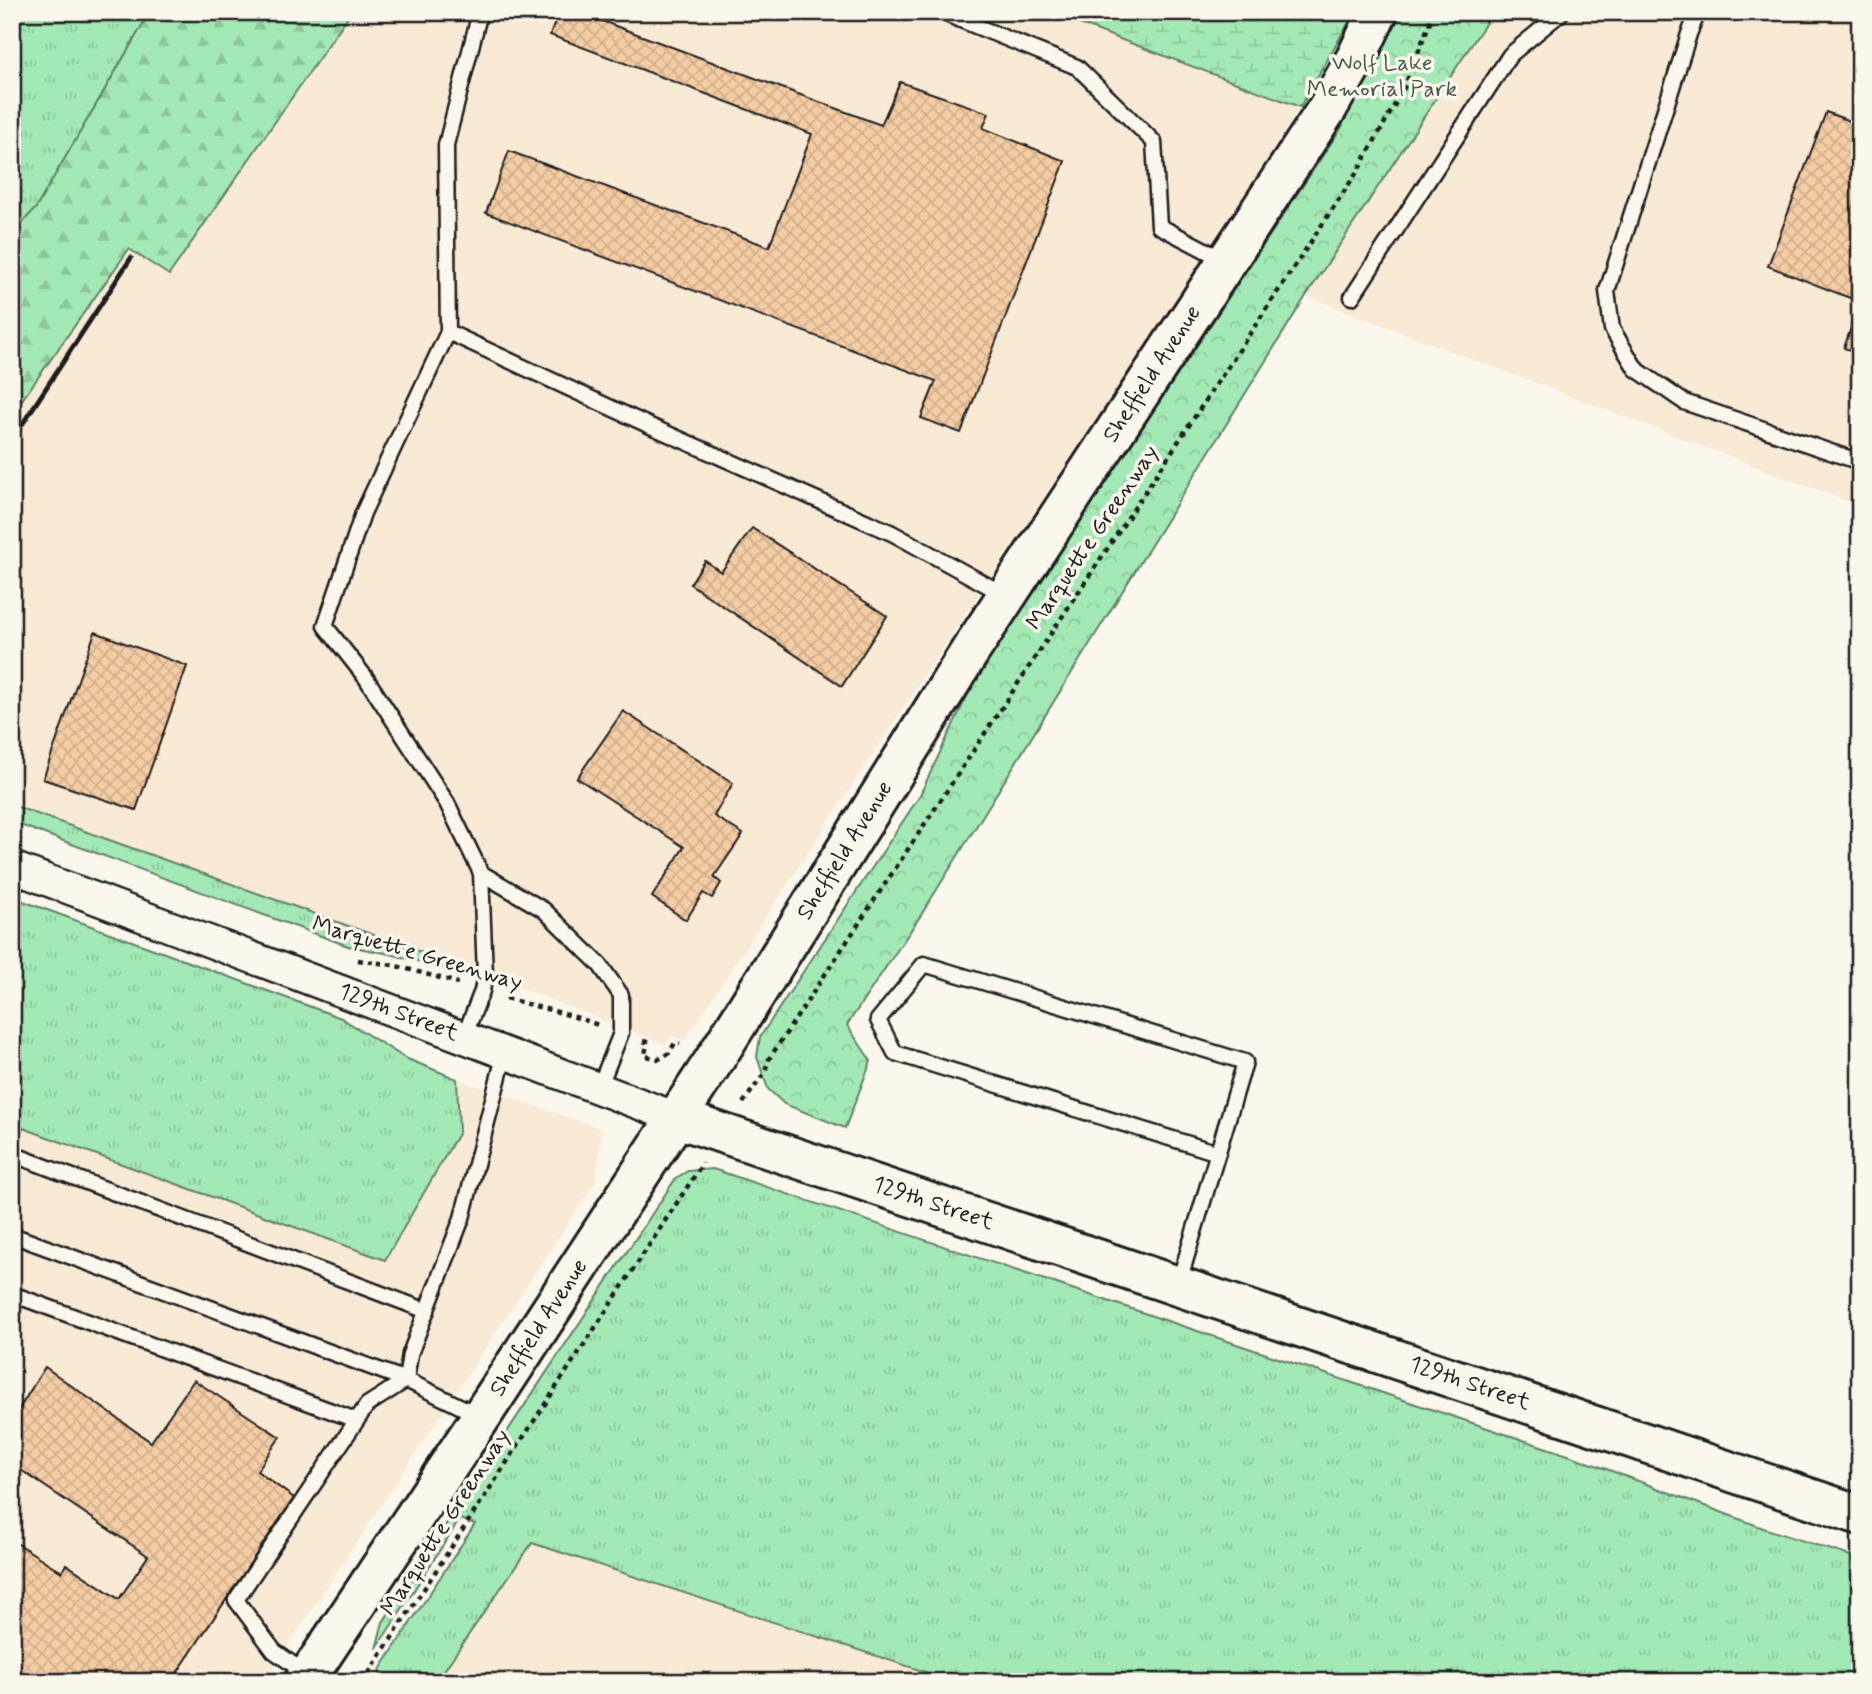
<svg xmlns="http://www.w3.org/2000/svg" width="1872" height="1694" font-family="Mynerve,sans-serif">
<style>
.built{fill:#f9ead6}
.grass{fill:url(#grass-tufts);stroke:#608268;stroke-width:2}
.forest{fill:url(#forest-firs);stroke:#608268;stroke-width:2}
.wetland{fill:url(#wetland-marsh);stroke:#608268;stroke-width:2}
.park{fill:url(#park-crowns);stroke:#608268;stroke-width:2}
.building{fill:url(#building-cross-hatch);stroke:#1c1c1c;stroke-width:2}
.lines{fill:none;stroke-linecap:round;stroke-linejoin:round}
.lane-casing{stroke:#1c1c1c;stroke-width:19}
.street-casing{stroke:#1c1c1c;stroke-width:35}
.secondary-casing{stroke:#1c1c1c;stroke-width:44}
.path{stroke:#1c1c1c;stroke-width:4.5;stroke-dasharray:5 5;stroke-linecap:butt}
.lane{stroke:#fbf7ec;stroke-width:14}
.street{stroke:#fbf7ec;stroke-width:30}
.secondary{stroke:#fbf7ec;stroke-width:38}
.rail{stroke:#1c1c1c;stroke-width:5}
.labels{text-anchor:middle;dominant-baseline:central;stroke-width:7;stroke-linejoin:round;paint-order:stroke}
.park-label{font-size:23px;fill:#445a4a;stroke:#fbf7ec}
.street-label{font-size:23px;fill:#1c1c1c;stroke:#fbf7ec}
</style>
<defs>
<pattern id="grass-tufts" width="24" height="20" patternUnits="userSpaceOnUse" patternTransform="scale(1.75)"><rect width="24" height="20" fill="#a3e9b5"/><path d="M3 7l-1-3M5 7V3M7 7l1-3M15 17l-1-3M17 17v-4M19 17l1-3" fill="none" stroke="#8cc79b"/></pattern>
<pattern id="forest-firs" width="22" height="20" patternUnits="userSpaceOnUse" patternTransform="scale(1.75)"><rect width="22" height="20" fill="#a3e9b5"/><path d="M5 1l3.5 6h-7zM16 11l3.5 6h-7z" fill="#8cc79b"/></pattern>
<pattern id="wetland-marsh" width="20" height="14" patternUnits="userSpaceOnUse" patternTransform="scale(1.75)"><rect width="20" height="14" fill="#a3e9b5"/><path d="M1 5h8M5 5V1M11 12h8M15 12V8" fill="none" stroke="#8cc79b"/></pattern>
<pattern id="park-crowns" width="20" height="18" patternUnits="userSpaceOnUse" patternTransform="scale(1.75)"><rect width="20" height="18" fill="#a3e9b5"/><path d="M2 6a3 3 0 1 1 6 0M12 15a3 3 0 1 1 6 0" fill="none" stroke="#8cc79b"/></pattern>
<pattern id="building-cross-hatch" width="8" height="8" patternUnits="userSpaceOnUse" patternTransform="scale(1.75)"><rect width="8" height="8" fill="#f5cda4"/><path d="M0 0l8 8M0 8l8-8" fill="none" stroke="#d1af8d"/></pattern>
</defs>
<rect width="100%" height="100%" fill="#fbf7ec"/>
<filter id="ink" filterUnits="userSpaceOnUse"><feTurbulence type="fractalNoise" baseFrequency=".0143" numOctaves="2"/><feDisplacementMap in="SourceGraphic" scale="14" xChannelSelector="R" yChannelSelector="G"/><feConvolveMatrix kernelMatrix="1 2 1 2 8 2 1 2 1" color-interpolation-filters="sRGB"/></filter>
<g filter="url(#ink)">
<path class="built" d="M351,12h697l252,95 -132,206 -236,351 -247,376 -14,-4 -5,8 -10,-3 -145,-57 -499,-179v-391l117,-166 40,27z
M1493,12h367v494l-554,-210z
M457,1079l145,50 -6,52 -332,501h-252v-558l373,136 74,-128z
M532,1543l424,139h-520z"/>
<path class="grass" d="M12,12h138l-114,196 -24,26z
M12,805l431,155 1,8 -54,-14 -42,-8 -336,-124z
M12,897l329,121 64,40 52,21 2,53 -74,128 -373,-136z
M713,1169l864,289 189,71 94,30v123h-904l-424,-139 -96,139h-51l-6,-11 96,-147 -15,-5 -84,130 7,-27 37,-55 31,-51 225,-338 12,-7z"/>
<path class="forest" d="M150,12h201l-182,263 -40,-26 -117,165v-180l24,-26z"/>
<path class="wetland" d="M1048,12h307l-55,95z"/>
<path class="park" d="M1355,12h138l-187,284 -385,619 -74,110 24,36 -26,67 -61,-24 -16,-15 -11,-32 3,-20 159,-240 54,-114 370,-558 -43,-18z"/>
<path class="building" d="M559,12h19l303,113 19,-43 89,31 -6,15 82,33 -104,272 -40,-15 15,-37 -450,-168 23,-62 260,96 43,-113 -262,-99z
M1826,112l34,13v177l-92,-36z
M1860,302v52l-16,-6z
M752,528l135,88 -45,70 -152,-102 15,-23 16,11z
M95,632l92,34 -51,144 -93,-31z
M623,711l110,72 -19,33 29,18 -29,43 7,6 -9,15 -9,-5 -17,27 -34,-23 32,-50 -107,-69z
M45,1367l106,75 43,-62 86,57 -23,34 37,27 -123,184h-133l-10,-7 -4,7h-2l-10,-8v-134l50,32 4,-8 53,35 29,-43 -136,-92v-44z"/>
<g class="lines">
<g class="lane-casing">
<path id="lane" d="M941,12l136,55 77,75 5,84 65,34
M1698,12l-9,22 -82,257 5,38 24,40 48,33 176,60
M1352,297l158,-242 52,-43
M448,332l200,93 244,108 113,62
M481,873l63,37 56,55 21,30v38l-22,55
M464,1037l18,-46 3,-16 -4,-102 -34,-70 -81,-125 -41,-52 38,-113 85,-181 -2,-187 34,-133
M12,1154l415,157
M12,1235l394,145 4,-26 52,-136 43,-165
M1178,1285c22,-75 45,-149 67,-223l-321,-98 -46,56 17,33 323,100
M12,1294l344,126
M308,1675l-34,-24 -38,-51 131,-195 39,-25 74,36"/>
</g>
<g class="street-casing">
<g id="street">
<path id="s1" d="M12,867l665,251"/>
</g>
</g>
<g class="secondary-casing">
<g id="secondary">
<path id="s2" d="M677,1118l1183,397"/>
<path id="s3" d="M304,1682l177,-265 236,-361 252,-403 358,-544 29,-51 22,-46"/>
</g>
</g>
<path class="path" d="M358,960l35,5 65,18
M506,998c32,10 62,15 92,27
M643,1041l4,1 -2,14 14,3 10,-6 6,-10 5,1
M743,1103l21,-29 5,-15 590,-890 45,-81 30,-76
M363,1682l340,-519"/>
<use href="#lane" class="lane"/>
<use href="#street" class="street"/>
<use href="#secondary" class="secondary"/>
<path class="rail" d="M12,440l119,-182"/>
</g>
</g>
<g class="labels">
<g class="park-label">
<text x="1382" y="64">Wolf Lake<tspan x="1382" dy="26">Memorial Park</tspan></text>
</g>
<g class="street-label">
<text stroke="none"><textPath href="#s3" startOffset="1559">Sheffield Avenue</textPath></text>
<text transform="translate(1093 538) rotate(-56)">Marquette Greenway</text>
<text stroke="none"><textPath href="#s3" startOffset="992">Sheffield Avenue</textPath></text>
<text transform="translate(417 954) rotate(16)">Marquette Greenway</text>
<text stroke="none"><textPath href="#s1" startOffset="413">129th Street</textPath></text>
<text stroke="none"><textPath href="#s2" startOffset="270">129th Street</textPath></text>
<text stroke="none"><textPath href="#s3" startOffset="425">Sheffield Avenue</textPath></text>
<text stroke="none"><textPath href="#s2" startOffset="836">129th Street</textPath></text>
<text transform="translate(446 1523) rotate(-57)">Marquette Greenway</text>
</g>
</g>
<rect width="1872" height="1694" fill="none" stroke="#fbf7ec" stroke-width="42"/>
<rect x="21" y="21" width="1830" height="1652" fill="none" stroke="#1c1c1c" stroke-width="2.5" filter="url(#ink)"/>
</svg>
